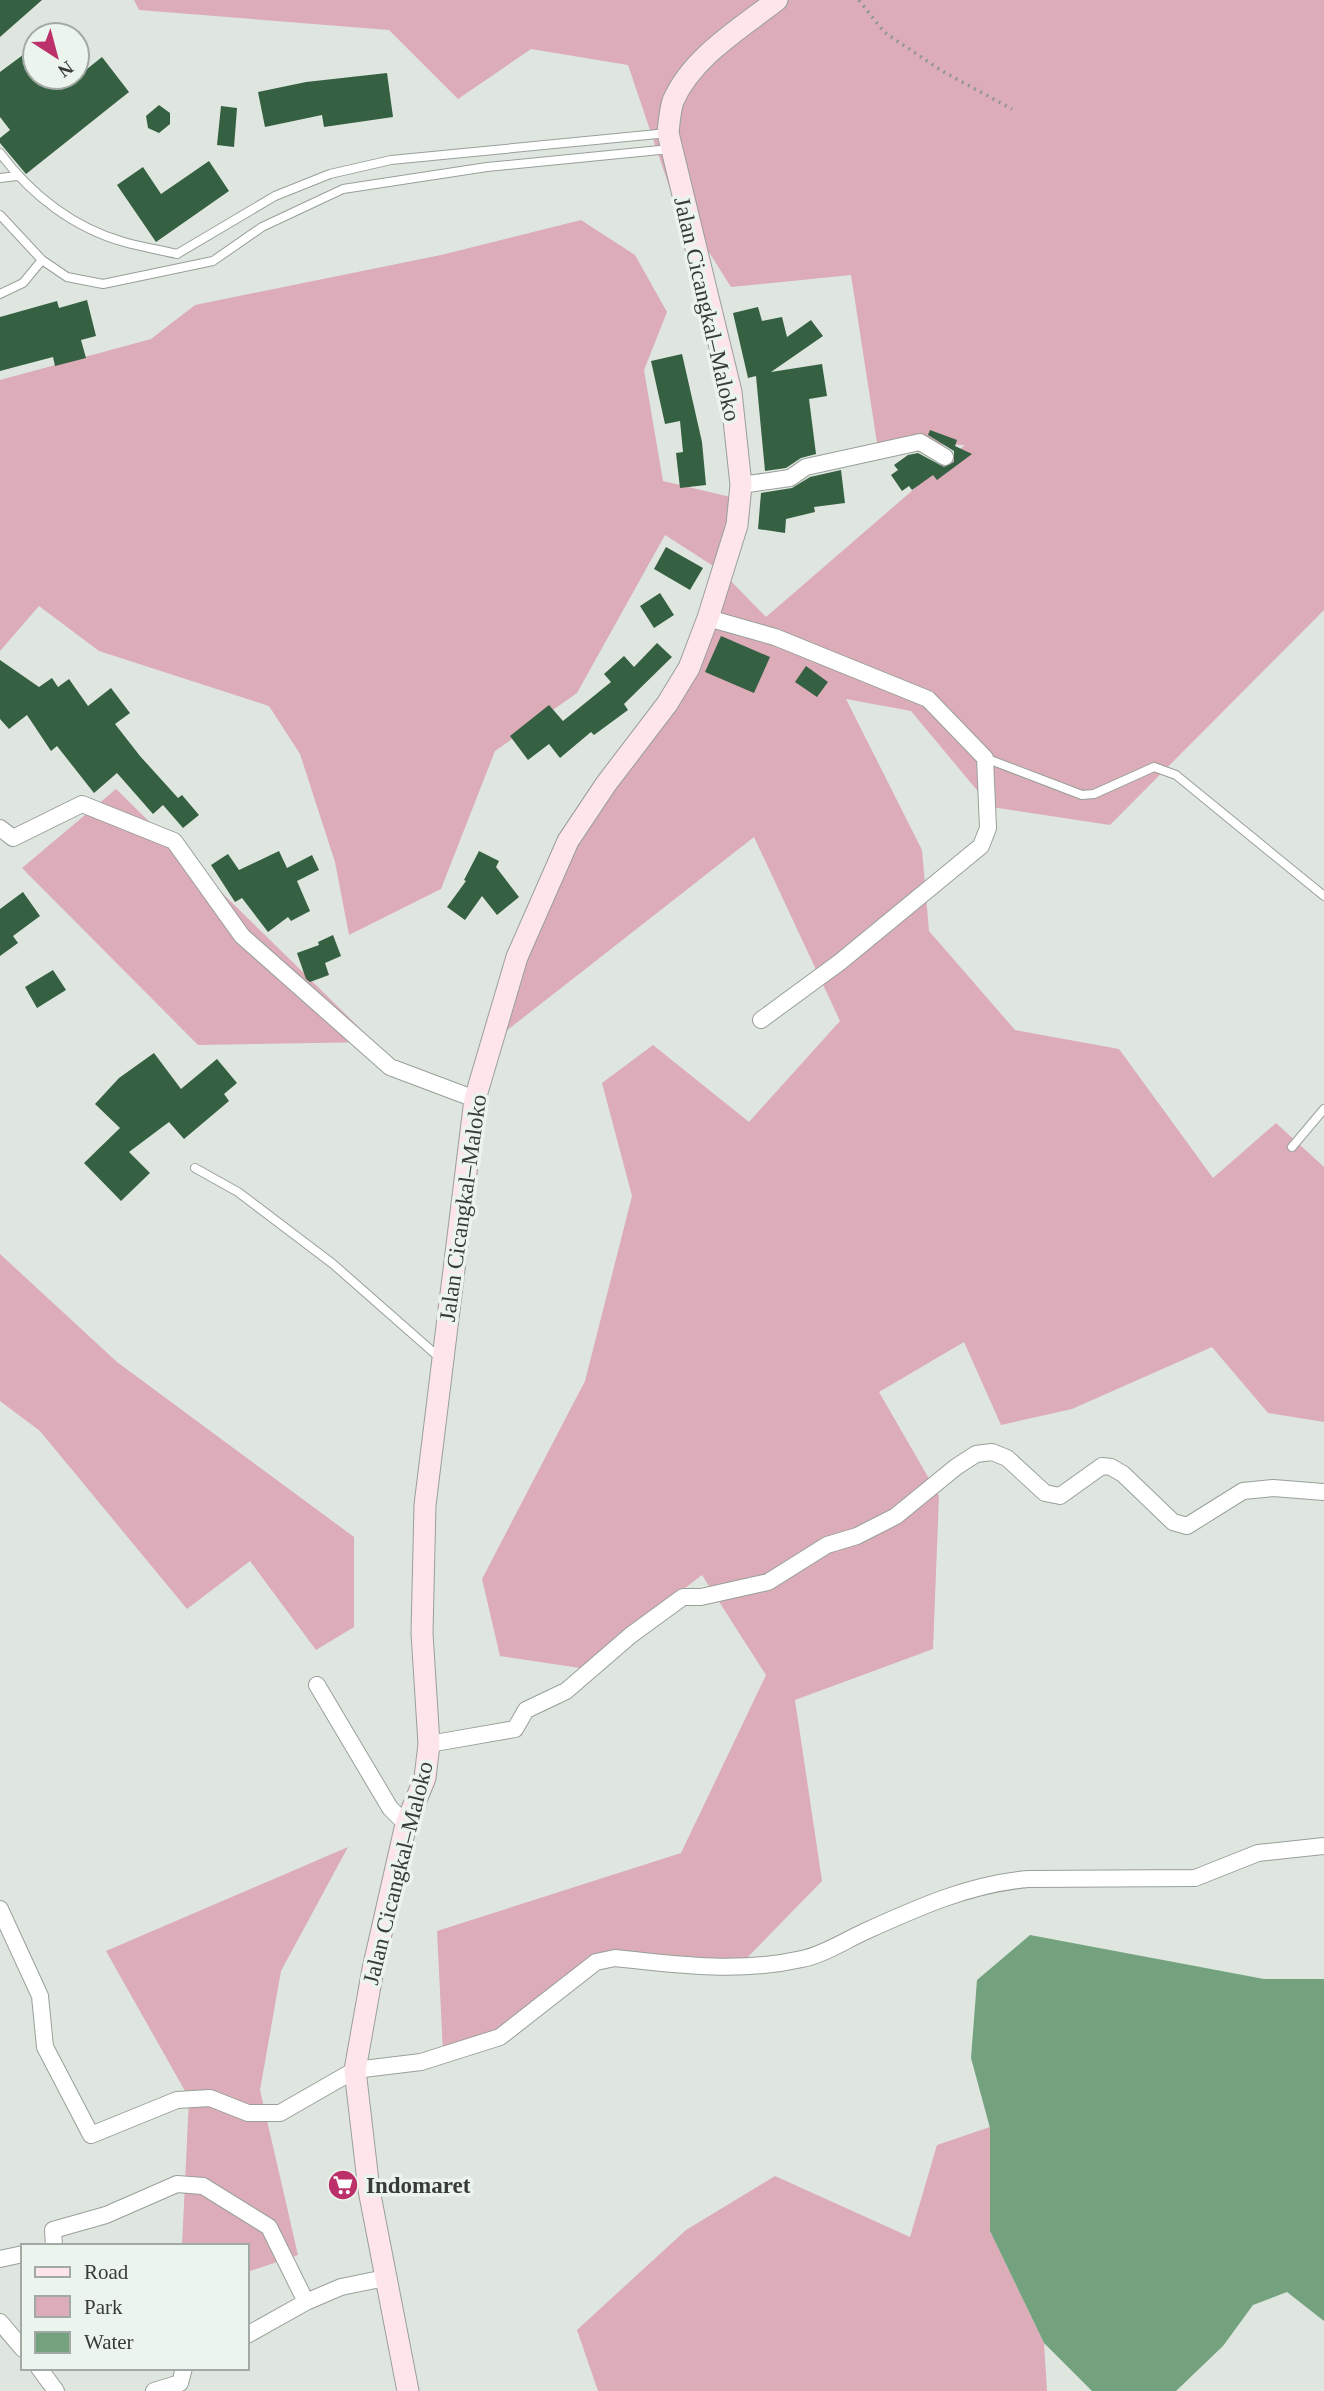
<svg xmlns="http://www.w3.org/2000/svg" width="1324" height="2391" font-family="'Times New Roman',serif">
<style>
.green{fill:#dcacb9}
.water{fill:#74a27f}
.building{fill:#356041}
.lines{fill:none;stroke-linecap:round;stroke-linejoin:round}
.lane-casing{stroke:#98a099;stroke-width:10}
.street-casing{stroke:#98a099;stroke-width:18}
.secondary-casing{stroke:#98a099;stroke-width:23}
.path{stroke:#909691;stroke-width:3.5;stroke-dasharray:2 5;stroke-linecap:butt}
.lane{stroke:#fff;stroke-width:8}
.street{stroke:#fff;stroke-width:16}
.secondary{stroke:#fee5ec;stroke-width:21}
.labels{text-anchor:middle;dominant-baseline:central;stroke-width:7;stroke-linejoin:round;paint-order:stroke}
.street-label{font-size:23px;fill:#383b39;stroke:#ebf4ed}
.poi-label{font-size:23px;font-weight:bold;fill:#383b39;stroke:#ebf4ed;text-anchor:start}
</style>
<rect width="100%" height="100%" fill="#dee6df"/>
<path class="green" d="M134,0h1190v610l-214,215 -119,-18 -80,-96 -65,-12 76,151 7,81 86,99 104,19 94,129 63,-55 48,44v255l-56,-9 -56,-66 -140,62 -71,16 -37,-83 -85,50 60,104 -6,153 -138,51 27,181 -82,84 -153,-2 -75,69 -69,20 -6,-121 244,-78 85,-178 -64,-100 -122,93 -80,-12 -18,-77 103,-198 47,-185 -30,-113 51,-38 96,77 91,-101 -86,-184 -258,202 73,-195 108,-142 44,-131 -56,-36 -88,158 -82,58 -54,138 -92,46 -14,-73 -35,-108 -31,-48 -170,-55 -60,-45 -39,45v-271l151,-41 44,-34 246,-50 140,-35 54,35 32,57 -23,58 19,111 76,18 -18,72 45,46 199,-172 -88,-2 -26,-168 -120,12 -60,-95 -43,-127 -97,-16 -73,50 -69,-69 -250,-20z
M116,789l258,253 -176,3 -176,-177z
M0,1254l117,108 237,175v90l-38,23 -66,-89 -63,48 -147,-178 -40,-30z
M348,1847l-67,124 -21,119 38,165 -51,17v-26h-65l7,-148 -83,-147z
M990,2127v104l54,112 3,48h-449l-21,-61 109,-100 89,-54 135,61 27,-92z"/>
<path class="water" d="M1030,1935l234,44h60v342l-37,-29 -34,13 -30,41 -47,45h-84l-48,-48 -54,-112v-103l-19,-70 6,-78z"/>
<path class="building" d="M0,0h42l-42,37z
M35,46v31h42l25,-20 27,35 -103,82 -26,-31v-5l10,-8 -10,-13v-45z
M387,73l6,44 -69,10 -2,-12 -57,12 -7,-35 48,-10z
M159,105l11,8v11l-11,9 -11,-5 -2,-12z
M221,106l16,2 -3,39 -17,-2z
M209,161l20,30 -73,51 -39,-57 26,-18 18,27z
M87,300l9,36 -15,4 5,18 -31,8 -2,-9 -53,14v-54l57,-16 2,7z
M758,307l4,14 20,-4 5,20 24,-17 12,16 -52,36 51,-8 5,32 -18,3 7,55 -15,4 -15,10 -21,3 -9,-95 -8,2 -15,-65z
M682,354l20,88 4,43 -26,3 -4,-35 7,-1 -3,-31 -15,3 -14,-63z
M930,430l27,10 -2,6 17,8 -35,26 -4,-5 -21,15 -3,-4 -7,5 -11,-16 7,-5 -4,-5 14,-10 10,-2 26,14 10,-5v-11l-26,-16z
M841,470l4,33 -31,4 1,5 -29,7 -1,14 -27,-4 3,-36 31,-5 18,-11z
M666,547l37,21 -13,22 -36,-21z
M660,593l14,22 -20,13 -14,-22z
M721,636l49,21 -16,36 -49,-21z
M657,643l15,14 -48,47 4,6 -34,25 -3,-3 -31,26 -11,-14 -21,16 -18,-24 39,-31 14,16 48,-39 -7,-8 20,-18 10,11z
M0,660l39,27 13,-9 6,9 11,-8 19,27 23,-18 19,25 -15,11 25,32 38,42 4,-3 17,20 -16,13 -20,-23 -10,9 -36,-41 -23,20 -37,-47 -6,5 -24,-36 -18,14 -9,-10z
M806,666l22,16 -11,15 -22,-15z
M279,851l8,17 25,-13 7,15 -22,11 13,30 -19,10 -3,-4 -20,15 -26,-34 -7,4 -24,-37 17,-11 11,16z
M479,851l20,10 -3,6 23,30 -22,18 -15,-19 -17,24 -18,-13 19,-26 -2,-1z
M23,892l17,24 -27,20 5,7 -18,13v-47z
M333,935l8,21 -16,7 4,12 -19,7 -4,-3 -9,-26 22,-8 -1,-3z
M53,970l13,20 -29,18 -12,-21z
M154,1053l27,36 36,-30 20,24 -13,11 5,7 -45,38 -15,-17 -40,30 21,21 -29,28 -37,-38 36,-35 -25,-24 24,-26z"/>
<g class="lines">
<g class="lane-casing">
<path id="lane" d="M0,153c31,42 74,75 124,89 18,5 36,8 53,12l98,-58 55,-22 61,-14 277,-27
M0,178l17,-2
M0,215l42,45 25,17 36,7 110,-23 49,-34 81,-38 144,-22 183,-18
M0,294l23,-11 19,-23
M985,758l97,37 12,-1 60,-27 22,8 148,121
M1292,1147l32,-38
M195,1168l43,24 95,72 108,95"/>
</g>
<g class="street-casing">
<path id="street" d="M741,485l49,-7 16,-11 114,-25 25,15
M708,618l67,19 153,62 57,59 3,70 -7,18 -141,116 -79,58
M0,828l13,10 69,-34 92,37 68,95 148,131 85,32
M317,1685l73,123 16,16
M429,1744l86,-15 11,-19 40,-19 65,-56 52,-38h18l67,-15 59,-37 30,-9 39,-20 60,-49 20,-13 16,-2 15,6 38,35 15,3 42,-30 9,1 12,7 50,48 14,4 56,-35 30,-3 51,4
M0,1909l40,87 5,51 46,88 86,-35 33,-2 38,15h32l75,-43 66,-8 79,-25 96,-75 19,-4c63,7 125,15 187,1 21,-4 44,-19 64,-28 53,-24 104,-47 162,-52l167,-1 63,-25 66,-7
M54,2246l-1,-16 53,-15 71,-31 26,2 66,41 37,75
M0,2259l23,-5
M0,2322l23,27
M247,2335l59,-33 35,-15 44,-9
M39,2368l17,23
M154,2391l26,-8 4,-15"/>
</g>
<g class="secondary-casing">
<path id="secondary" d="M408,2391l-39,-201 -14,-120 18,-101 33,-145 19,-46 4,-34 -7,-111 3,-128 50,-406 42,-142 51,-116 38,-57 61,-80 22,-36 19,-50 29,-93 4,-40 -10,-93 -63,-259c1,-10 2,-23 5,-32 19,-44 68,-73 104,-101"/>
</g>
<path class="path" d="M859,0l25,32 58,39 70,38"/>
<use href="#lane" class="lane"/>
<use href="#street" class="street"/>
<use href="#secondary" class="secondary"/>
</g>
<defs>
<g id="supermarket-disc" transform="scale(1.575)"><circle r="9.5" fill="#bc3169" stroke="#ebf4ed"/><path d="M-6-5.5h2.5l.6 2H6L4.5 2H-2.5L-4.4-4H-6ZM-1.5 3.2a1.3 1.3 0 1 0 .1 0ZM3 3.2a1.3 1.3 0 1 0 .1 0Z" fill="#fff"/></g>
</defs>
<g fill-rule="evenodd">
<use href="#supermarket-disc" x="343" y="2185"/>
</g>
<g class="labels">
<g class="street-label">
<text transform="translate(707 309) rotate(77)">Jalan Cicangkal–Maloko</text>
<text transform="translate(463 1208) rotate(-82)">Jalan Cicangkal–Maloko</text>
<text transform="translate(398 1873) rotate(-76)">Jalan Cicangkal–Maloko</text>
</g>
<g class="poi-label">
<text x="366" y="2185">Indomaret</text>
</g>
</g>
<rect x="21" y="2244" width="228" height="126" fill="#ebf4ed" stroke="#a3aaa5" stroke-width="2"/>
<rect x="35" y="2267" width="35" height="10" fill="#fee5ec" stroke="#a3aaa5" stroke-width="2"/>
<text x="84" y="2279" font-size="21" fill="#383b39">Road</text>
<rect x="35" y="2296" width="35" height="21" fill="#dcacb9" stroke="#a3aaa5" stroke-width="2"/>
<text x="84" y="2314" font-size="21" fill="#383b39">Park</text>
<rect x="35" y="2332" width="35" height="21" fill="#74a27f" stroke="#a3aaa5" stroke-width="2"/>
<text x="84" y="2349" font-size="21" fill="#383b39">Water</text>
<g transform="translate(56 56) rotate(144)"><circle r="33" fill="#ebf4ed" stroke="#a3aaa5" stroke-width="2"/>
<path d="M0-5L12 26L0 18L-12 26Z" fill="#bc3169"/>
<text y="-10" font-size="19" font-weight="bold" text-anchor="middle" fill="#383b39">N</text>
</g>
</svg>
